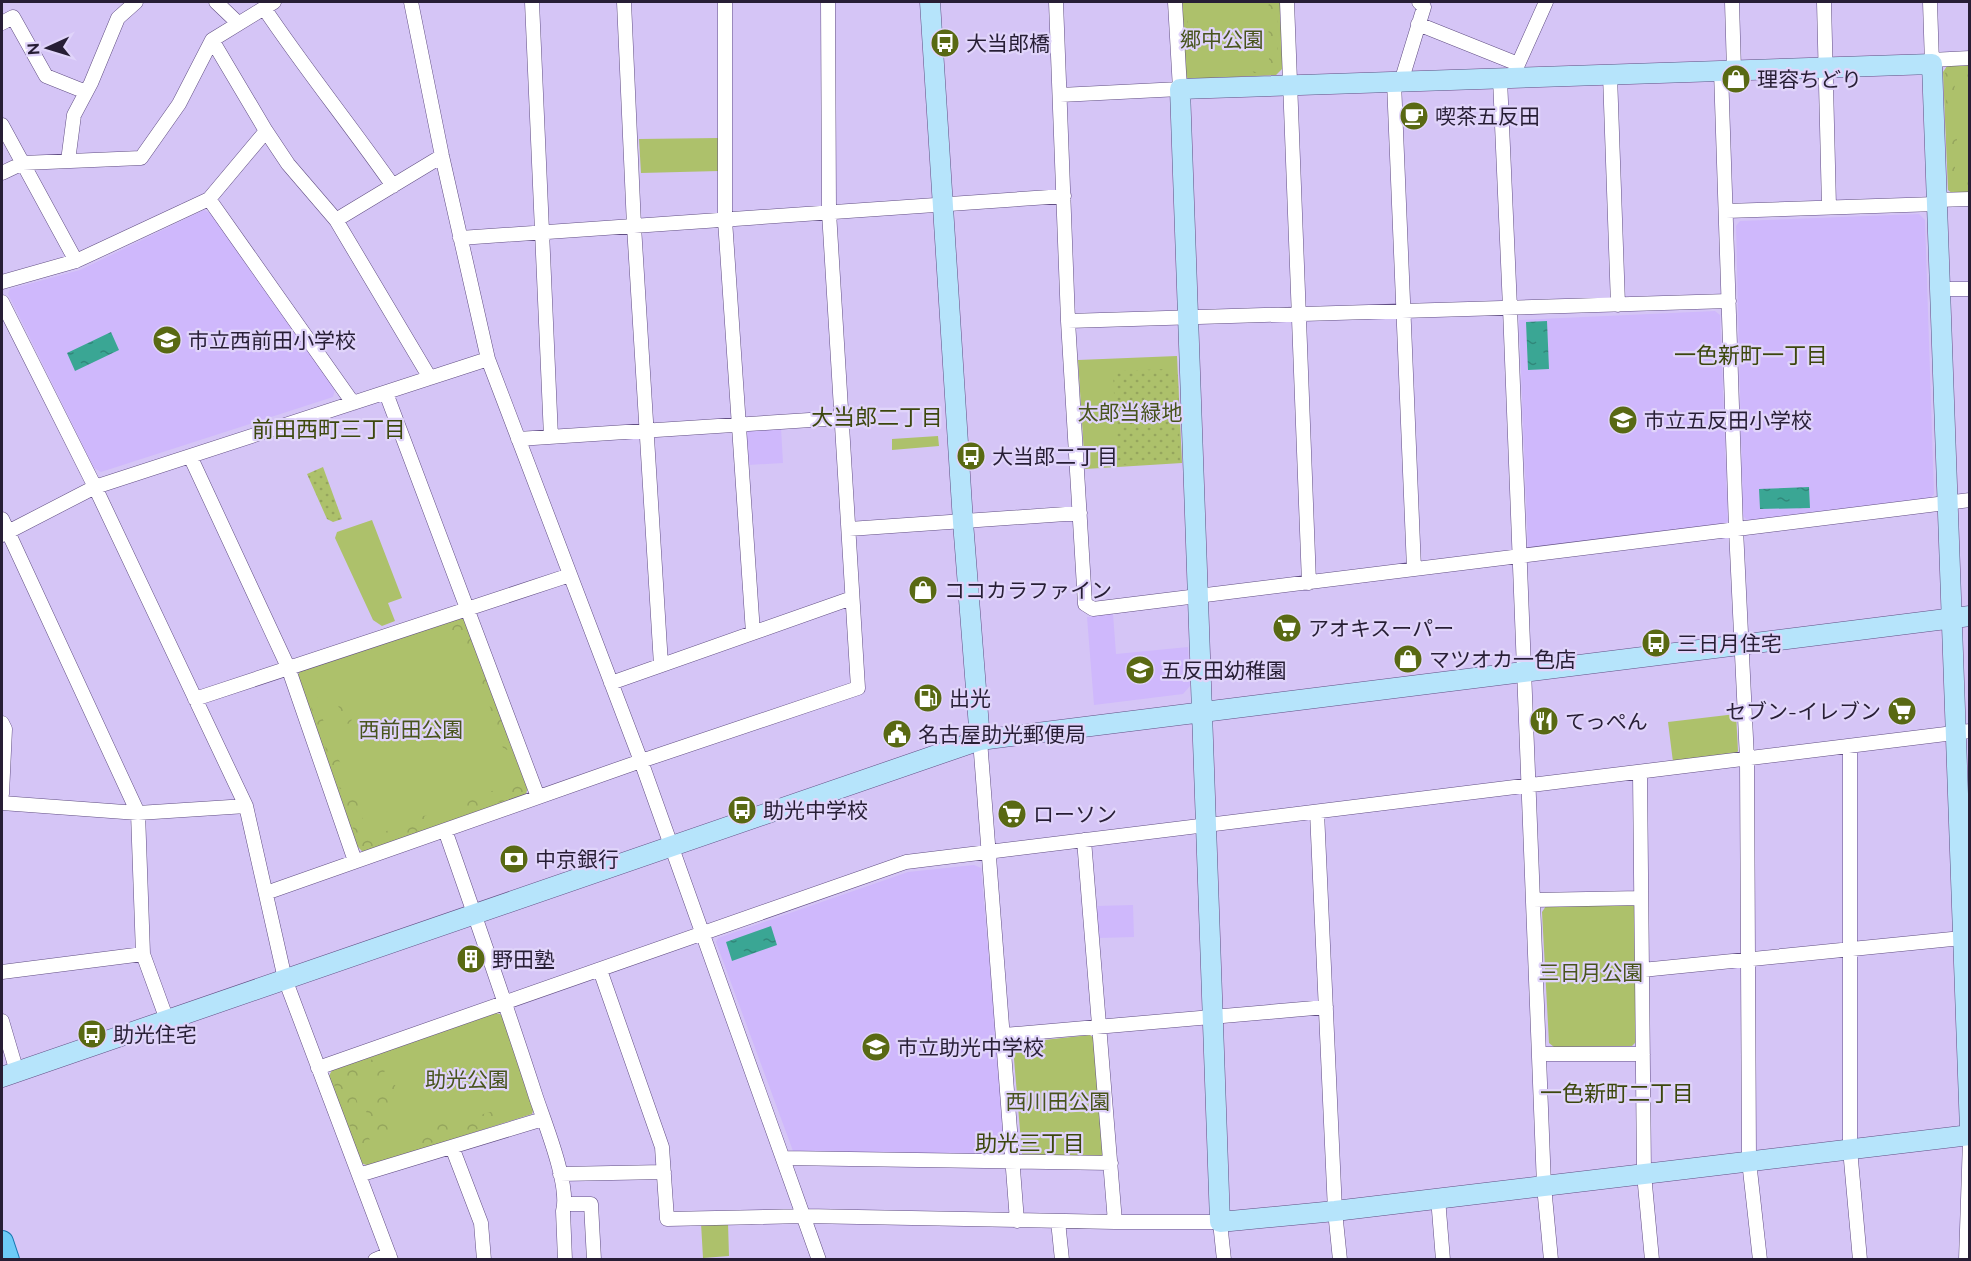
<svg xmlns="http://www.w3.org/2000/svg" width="1971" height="1261" font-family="Raleway,'Noto Sans JP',sans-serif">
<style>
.built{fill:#cfb8fc}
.green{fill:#adc16b}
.forest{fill:url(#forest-crowns)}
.garden{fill:url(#garden-dots)}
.water{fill:url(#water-ripples)}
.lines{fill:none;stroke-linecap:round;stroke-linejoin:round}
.street-casing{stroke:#614e83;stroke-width:15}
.secondary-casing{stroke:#614e83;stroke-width:21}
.primary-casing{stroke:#1576af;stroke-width:24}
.street{stroke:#fff;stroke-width:14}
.secondary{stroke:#b6e4fb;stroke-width:20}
.primary{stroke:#6dcaf7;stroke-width:22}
.labels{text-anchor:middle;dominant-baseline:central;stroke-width:4.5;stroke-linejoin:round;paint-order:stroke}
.park-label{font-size:21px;fill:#48541d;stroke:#e0d4fa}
.poi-label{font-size:21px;fill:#271e35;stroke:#e0d4fa;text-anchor:start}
.neighbourhood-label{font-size:22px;fill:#3c470d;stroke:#e0d4fa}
</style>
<defs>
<pattern id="forest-crowns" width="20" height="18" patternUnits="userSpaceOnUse" patternTransform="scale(1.5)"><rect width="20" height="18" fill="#adc16b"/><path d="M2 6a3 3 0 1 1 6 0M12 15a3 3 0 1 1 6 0" fill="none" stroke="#95a55d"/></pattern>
<pattern id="garden-dots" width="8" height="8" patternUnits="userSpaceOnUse" patternTransform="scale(1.5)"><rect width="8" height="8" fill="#adc16b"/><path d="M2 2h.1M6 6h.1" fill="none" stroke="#95a55d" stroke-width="1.8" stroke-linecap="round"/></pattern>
<pattern id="water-ripples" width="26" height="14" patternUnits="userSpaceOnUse" patternTransform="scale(1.5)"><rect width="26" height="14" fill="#3aa694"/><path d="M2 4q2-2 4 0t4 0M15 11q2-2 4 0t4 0" fill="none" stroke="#31877a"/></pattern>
</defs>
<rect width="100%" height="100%" fill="#d5c5f6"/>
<path class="built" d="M204,210l6,3 126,172 -3,12 -232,75 -7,-4 -86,-174 2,-5 70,-19z
M1919,214l6,6 9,274 -4,5 -181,23 -6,-6 -7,-290 4,-5z
M1715,311l5,4 8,206 -6,7 -186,22 -8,-2 -9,-228z
M781,428l2,35 -35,2 -2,-31 3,-4z
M1113,614l3,40 72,-7 2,39 -7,8 -89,11 -7,-88z
M974,865l7,3 25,284 -5,5 -208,-6 -77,-209 2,-4 190,-66z
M1133,905l1,32 -35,1 -3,-32z"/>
<path class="green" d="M1181,2h99l3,66 -7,7 -88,4 -4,-6z
M1969,65v129h-16l-5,-4 -5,-118 4,-6z
M718,138l1,33 -78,2 -2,-34z
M1177,356l5,107 -97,6 -7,-109z
M938,436l1,10 -47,4v-11z
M372,520l30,78 -14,5 7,18 -13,5 -9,-6 -38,-82 2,-6z
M460,618l6,2 62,165 -2,10 -163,57 -6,-6 -60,-169 4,-8z
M1736,714l2,37 -3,4 -62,7 -5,-40z
M1631,903l4,4 1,135 -4,4 -78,1 -5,-4 -7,-131 4,-6z
M496,1013l7,2 31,93 -2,6 -163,52 -8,-3 -32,-87 3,-6z
M1090,1035l4,3 10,116 -6,4h-72l-4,-4 -9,-107 3,-4z
M701,1223h27l1,33 -26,2z"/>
<path class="forest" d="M1270,2h6l1,4 1,62 -5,4 -19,1 -2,-3 1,-2 15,-3 1,-4 -1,-55z
M1185,19h2c4,16 1,18 15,27l-5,14 -4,4 -8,-2 -2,-42z
M1969,67v12c-24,2 -9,13 -16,28l-4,-1 -3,-3 -1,-30 5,-5z
M1951,116l5,4 1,22 -7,5 -2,-29z
M1953,157l2,2v18l3,2 11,1v12l-16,1 -4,-4 -1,-31z
M460,620l5,4 15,38v3l-6,-1 -10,-24 -8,-1 -18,-8 -1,-4z
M483,678l3,1 25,65v4l-4,2 -4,-2 -21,-66z
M338,687l5,5 9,26 -1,4 -3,2 -4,-2 -10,-28v-5z
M307,691l8,1c5,11 5,23 10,32 8,19 15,38 22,58l-1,4 -6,3 -33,-93z
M519,776l3,1 4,10 -3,7 -61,21c-5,-2 -4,-8 -4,-12l57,-20z
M347,796l9,1 10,33 4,4c23,1 40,-21 58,-18l1,8 -2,4 -60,20 -6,-1 -18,-43v-5z
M382,1056l3,3 1,9 -3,7 -27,10 -3,4 20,61 -2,3 -10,2 -29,-76 1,-6z
M391,1083l4,2 5,10c-5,6 -13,7 -17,14l6,20 -3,6c-4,0 -7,1 -10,-2 -7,-4 -13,-31 -11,-39z
M497,1110l5,8 -1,4 -77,23 -3,-2 8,-16 12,-6 7,-2 8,3z"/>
<path class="garden" d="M1168,369l10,6 2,87 -63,3 -4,-94z
M323,467l19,52 -9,3 -6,-3 -20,-45z"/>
<path class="water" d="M1547,321l2,48 -21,1 -2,-48z
M111,332l8,18 -44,21 -8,-18z
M1809,487l1,21 -50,1 -1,-20z
M771,926l6,19 -45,16 -6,-19z"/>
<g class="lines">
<g class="street-casing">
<path id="street" d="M216,2l22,21
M411,2l31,154 46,203 153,402 178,499
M532,2l19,435
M624,2l10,224 27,439
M725,2v218l28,413
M1056,2l12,319 17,283 8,5 877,-109
M1287,2l22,581
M1732,2l2,69
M1824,2l5,205
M1930,2l2,62
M264,8c41,61 87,118 129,178
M2,23l11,-6 33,59 40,16
M1418,24l100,40
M212,40l54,91 22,33 48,56 94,158
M1931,60l39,-2
M1515,71l31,-69
M1721,71l15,458 11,230 2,402 11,99
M1610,75l8,230
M1500,79l10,229 34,878 7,74
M1394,82l20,487
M1401,82l23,-75 -5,-5
M1060,95l120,-6 -5,-87
M2,125l74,136
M68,161l6,-46 17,-32 27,-65 18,-16
M2,173l21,-10 118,-5 38,-54 33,-64 62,-38
M209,199l144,204
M1936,200l34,-1
M1726,211l210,-7
M336,220l106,-64
M460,238l604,-42
M2,282l74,-21 133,-62 57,-68
M1939,289h31
M2,302l93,185 151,319 39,173 106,281
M1068,321l661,-20
M386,393l152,404
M518,439l323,-21
M190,456l98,211 67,194
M2,519l136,294 5,141 24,66
M849,529l231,-16
M2,535l93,-48 393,-128
M611,683l241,-85
M195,699l375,-124
M2,723l3,6 -3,65
M980,740l37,481
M1850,746v403l10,111
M1640,773l4,401 8,86
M2,803l136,10 108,-7
M1317,812l18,399 5,49
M445,830c31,89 62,177 91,267 9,27 34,88 27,114l2,49
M1084,840l31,382
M266,893l375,-132 217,-73 -29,-476 -1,-210
M1533,900l108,-2
M600,970l62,177 5,72 138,-3 310,6h105l4,38
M1642,970l320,-32
M2,972l141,-18
M2,1021l15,51
M1004,1035l322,-28
M1539,1054h104
M318,1068l588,-206 1064,-131
M452,1147l29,76 3,37
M783,1158l328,5
M560,1174l104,-2
M359,1175l184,-56
M1438,1198l5,62
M565,1204h26l3,56
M1058,1221l4,39
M375,1260l14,-6
M1966,1260l4,-120"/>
</g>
<g class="secondary-casing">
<path id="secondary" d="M930,2l33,520 17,218
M2,1077l978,-337 990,-124
M1970,1131l-38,-1067 -752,25 40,1133 115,-11 635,-76"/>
</g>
<g class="primary-casing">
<path id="primary" d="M2,1242l6,18"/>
</g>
<use href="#street" class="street"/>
<use href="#secondary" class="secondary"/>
<use href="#primary" class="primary"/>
</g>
<defs>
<g id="bus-disc" transform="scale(1.5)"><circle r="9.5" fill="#596913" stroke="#e0d4fa"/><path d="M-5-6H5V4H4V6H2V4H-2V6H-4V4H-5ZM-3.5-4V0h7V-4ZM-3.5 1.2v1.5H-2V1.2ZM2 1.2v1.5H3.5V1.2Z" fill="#fff"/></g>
<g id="shop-disc" transform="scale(1.5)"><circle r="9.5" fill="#596913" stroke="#e0d4fa"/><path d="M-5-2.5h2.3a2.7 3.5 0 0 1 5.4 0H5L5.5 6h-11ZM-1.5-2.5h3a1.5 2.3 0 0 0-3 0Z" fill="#fff"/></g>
<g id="cafe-disc" transform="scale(1.5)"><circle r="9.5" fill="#596913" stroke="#e0d4fa"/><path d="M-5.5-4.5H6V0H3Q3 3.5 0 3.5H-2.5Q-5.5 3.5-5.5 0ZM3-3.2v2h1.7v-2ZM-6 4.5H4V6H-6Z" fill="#fff"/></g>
<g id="school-disc" transform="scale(1.5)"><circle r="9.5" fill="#596913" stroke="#e0d4fa"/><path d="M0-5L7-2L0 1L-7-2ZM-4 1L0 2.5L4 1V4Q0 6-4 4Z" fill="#fff"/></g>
<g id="supermarket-disc" transform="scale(1.5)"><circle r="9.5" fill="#596913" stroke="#e0d4fa"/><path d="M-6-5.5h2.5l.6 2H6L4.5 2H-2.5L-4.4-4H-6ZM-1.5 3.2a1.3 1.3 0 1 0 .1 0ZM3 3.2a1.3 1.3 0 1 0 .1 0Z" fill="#fff"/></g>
<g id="fuel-disc" transform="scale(1.5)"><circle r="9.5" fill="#596913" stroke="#e0d4fa"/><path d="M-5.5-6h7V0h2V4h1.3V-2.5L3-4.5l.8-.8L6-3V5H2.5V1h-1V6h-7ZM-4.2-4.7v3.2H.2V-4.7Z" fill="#fff"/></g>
<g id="restaurant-disc" transform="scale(1.5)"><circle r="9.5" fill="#596913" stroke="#e0d4fa"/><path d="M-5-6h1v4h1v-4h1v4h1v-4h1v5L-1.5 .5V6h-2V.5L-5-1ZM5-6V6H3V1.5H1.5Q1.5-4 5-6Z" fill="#fff"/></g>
<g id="civic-disc" transform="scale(1.5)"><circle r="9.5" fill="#596913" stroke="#e0d4fa"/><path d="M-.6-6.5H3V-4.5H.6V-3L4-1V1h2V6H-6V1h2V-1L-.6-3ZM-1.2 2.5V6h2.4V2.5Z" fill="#fff"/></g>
<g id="bank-disc" transform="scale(1.5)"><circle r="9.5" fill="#596913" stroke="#e0d4fa"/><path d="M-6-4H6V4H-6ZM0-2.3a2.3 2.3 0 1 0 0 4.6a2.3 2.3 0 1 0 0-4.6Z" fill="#fff"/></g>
<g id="building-disc" transform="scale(1.5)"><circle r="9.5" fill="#596913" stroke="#e0d4fa"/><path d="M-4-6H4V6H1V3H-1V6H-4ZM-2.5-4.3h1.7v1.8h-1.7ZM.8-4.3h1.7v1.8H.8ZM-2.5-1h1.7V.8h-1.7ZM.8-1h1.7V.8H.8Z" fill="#fff"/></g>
</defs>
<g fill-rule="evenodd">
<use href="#bus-disc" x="945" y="43"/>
<use href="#shop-disc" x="1736" y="79"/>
<use href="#cafe-disc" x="1414" y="116"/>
<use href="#school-disc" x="167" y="340"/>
<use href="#school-disc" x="1623" y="420"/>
<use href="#bus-disc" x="971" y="456"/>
<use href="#shop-disc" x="923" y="590"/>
<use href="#supermarket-disc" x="1287" y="628"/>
<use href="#bus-disc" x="1656" y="643"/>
<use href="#shop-disc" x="1408" y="659"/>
<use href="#school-disc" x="1140" y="670"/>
<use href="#fuel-disc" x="928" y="698"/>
<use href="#supermarket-disc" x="1902" y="711"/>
<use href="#restaurant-disc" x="1544" y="721"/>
<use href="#civic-disc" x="897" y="734"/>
<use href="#bus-disc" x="742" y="810"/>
<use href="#supermarket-disc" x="1012" y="814"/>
<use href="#bank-disc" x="514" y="859"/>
<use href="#building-disc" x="471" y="959"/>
<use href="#bus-disc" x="92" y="1034"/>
<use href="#school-disc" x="876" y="1047"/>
</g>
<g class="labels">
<g class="park-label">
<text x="1222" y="39">郷中公園</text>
<text x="1130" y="412">太郎当緑地</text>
<text x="411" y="729">西前田公園</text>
<text x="1591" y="972">三日月公園</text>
<text x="467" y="1079">助光公園</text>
<text x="1058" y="1101">西川田公園</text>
</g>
<g class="poi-label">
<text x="966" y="43">大当郎橋</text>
<text x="1757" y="79">理容ちどり</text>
<text x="1435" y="116">喫茶五反田</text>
<text x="188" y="340">市立西前田小学校</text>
<text x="1644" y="420">市立五反田小学校</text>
<text x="992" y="456">大当郎二丁目</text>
<text x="944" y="590">ココカラファイン</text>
<text x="1308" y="628">アオキスーパー</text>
<text x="1677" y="643">三日月住宅</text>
<text x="1429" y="659">マツオカ一色店</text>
<text x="1161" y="670">五反田幼稚園</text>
<text x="949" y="698">出光</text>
<text x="1881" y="711" text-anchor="end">セブン-イレブン</text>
<text x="1565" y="721">てっぺん</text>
<text x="918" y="734">名古屋助光郵便局</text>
<text x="763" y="810">助光中学校</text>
<text x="1033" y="814">ローソン</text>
<text x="535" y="859">中京銀行</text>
<text x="492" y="959">野田塾</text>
<text x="113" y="1034">助光住宅</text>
<text x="897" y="1047">市立助光中学校</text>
</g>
<g class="neighbourhood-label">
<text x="1751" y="355">一色新町一丁目</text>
<text x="877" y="417">大当郎二丁目</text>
<text x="329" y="429">前田西町三丁目</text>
<text x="1617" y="1093">一色新町二丁目</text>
<text x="1030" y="1143">助光三丁目</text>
</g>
</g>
<rect width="1971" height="1261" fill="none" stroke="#271e35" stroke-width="6"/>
<g transform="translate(48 48) rotate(266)" stroke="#e0d4fa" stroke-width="4.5" paint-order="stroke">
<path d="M0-4.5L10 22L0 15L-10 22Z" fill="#271e35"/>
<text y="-9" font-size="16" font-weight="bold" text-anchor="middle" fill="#271e35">N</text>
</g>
</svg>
